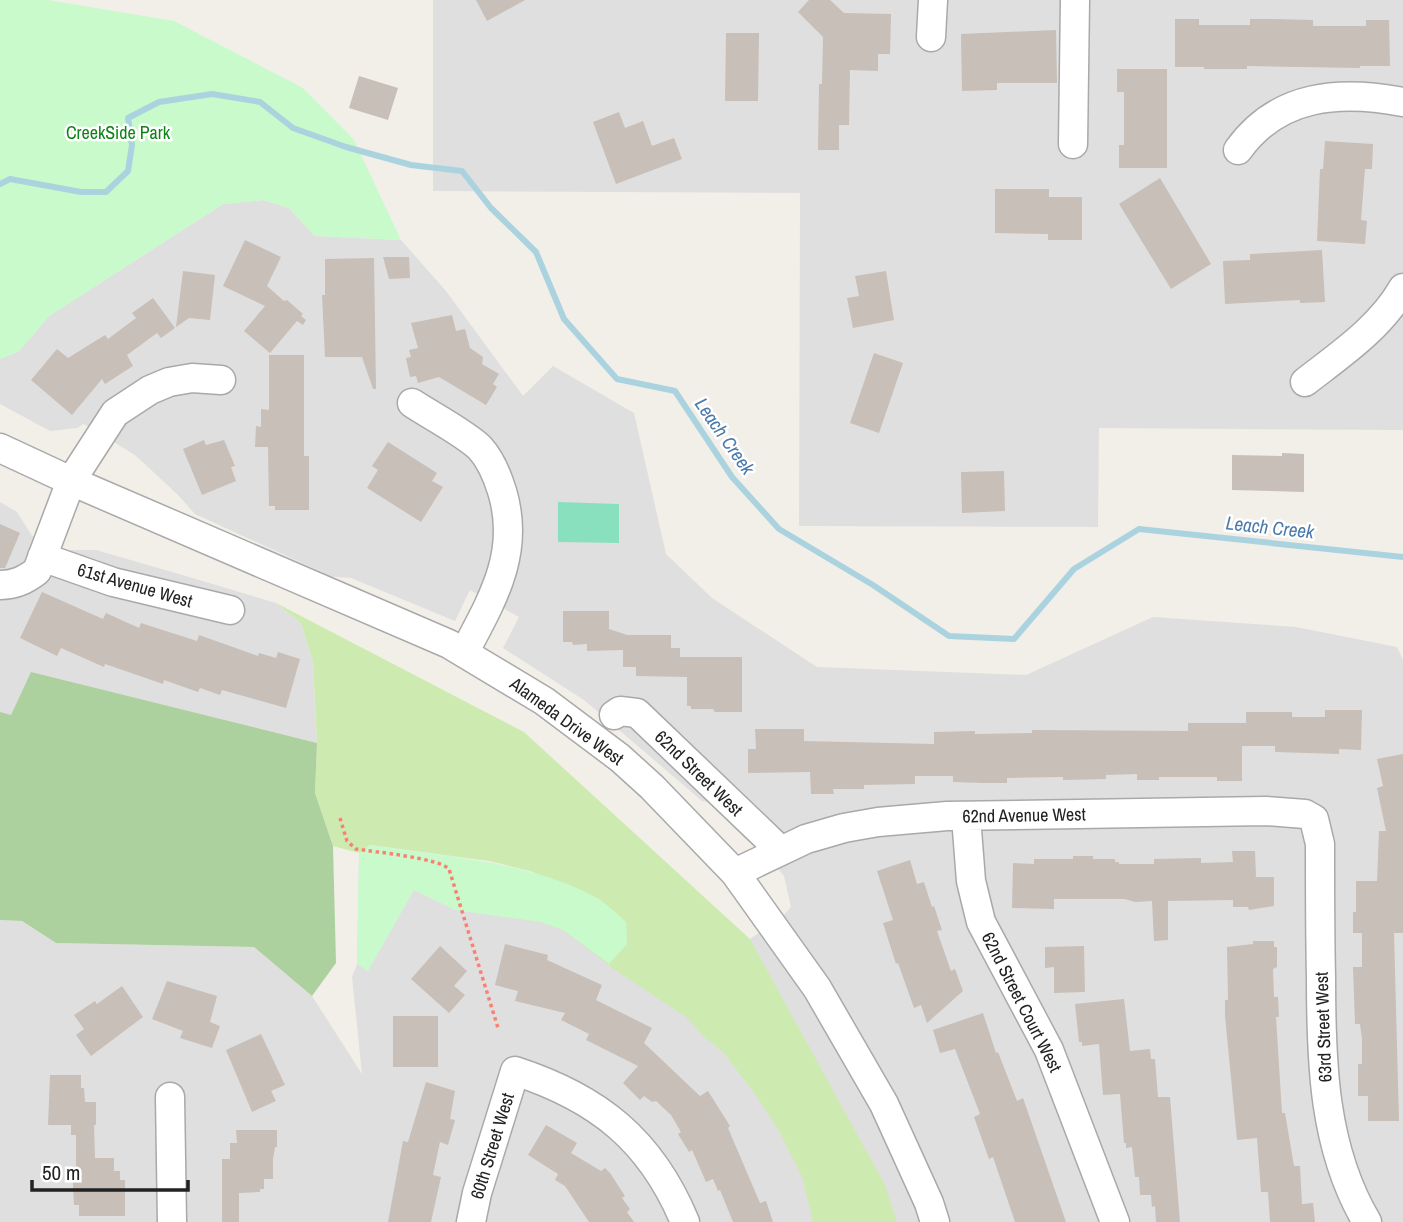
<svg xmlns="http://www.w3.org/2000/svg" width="1403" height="1222" font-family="'Archivo Narrow',sans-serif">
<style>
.residential{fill:#e0dfdf}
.grass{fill:#cdebb0}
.forest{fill:#add19e}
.park{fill:#c8facc}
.pitch{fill:#88e0be}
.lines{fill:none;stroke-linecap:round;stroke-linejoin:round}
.stream{stroke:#aad3df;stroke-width:6}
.building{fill:#c7bfb8}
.minor-casing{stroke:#a9a9a9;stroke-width:31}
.path{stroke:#fa8072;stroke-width:3.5;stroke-dasharray:3.5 3.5;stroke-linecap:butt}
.minor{stroke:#fff;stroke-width:28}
.labels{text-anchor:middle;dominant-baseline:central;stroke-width:5;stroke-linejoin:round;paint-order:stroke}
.park-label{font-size:18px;fill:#0c8416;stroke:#fff}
.street-label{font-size:18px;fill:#222;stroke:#fff}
.water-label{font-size:19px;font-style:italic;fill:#4a7aab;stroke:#fff}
</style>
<rect width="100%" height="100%" fill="#f2efe9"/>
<path class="residential" d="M433,0h970v430l-304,-2 -1,99 -299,-1 1,-333 -367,-2z
M263,200l26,8 26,28 86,4 45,51 77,105 30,-30 81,47 32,141 46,44 105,69 209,8 127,-58 143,10 101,20 6,13v562h-1403v-302l22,1 34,22 198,4 58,49 50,78 -10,-97 5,-13 2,-111 267,69 124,17 33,-23 8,-9 -7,-31 -63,-72 -19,-3 -118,-101 -81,-52 16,-31 -49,-27 -15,31 -104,-43 -28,-2 1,-3 -129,-59 -18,-20 -42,-39 -51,-31 -7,4 -27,3 -50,-27v-45l19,-8 30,-35 174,-112z
M0,502l17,10 15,24 29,14h35l83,24 97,29 25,20 12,39 4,81 -285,-70 -21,43 -11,-4z"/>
<path class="grass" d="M276,603l248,129 226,207 135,246 12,37h-84l-11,-45 -22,-44 -23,-36 -34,-45 -20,-16 -17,-19 -71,-47 -50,-39 -24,-9 -72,-11 130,-12 -69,-28 -41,-10 -119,-16 -11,8 -26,-7 -18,-53 2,-50 -4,-81 -12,-39z"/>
<path class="forest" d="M31,672l286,71 -2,50 18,53 3,117 -24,33 -58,-49 -198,-4 -34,-22 -22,-1v-208l11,3z"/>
<path class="park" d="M0,0h48l126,21 129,67 51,52 47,100 -86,-4 -26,-28 -26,-8 -40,4 -174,112 -30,35 -19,8z
M370,845c76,12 157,15 227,53 10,6 20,16 29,24l1,22 -18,20 -44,-33 -24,-9 -86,-12 -41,-20 -46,81 -11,-7 2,-111z"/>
<path class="pitch" d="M558,502l61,2v39l-61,-1z"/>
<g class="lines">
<path class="stream" d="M0,184l10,-5 71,13h25l22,-21 4,-26 -4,-27 31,-16 53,-8 48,8 33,26 53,19 65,18 51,6 29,37 45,44 28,67 53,60 58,12 57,86 47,52 94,56 76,51 65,3 60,-70 65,-40 264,28"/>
</g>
<path class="building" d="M476,0h49l-38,21z
M809,0h21l14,13 47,1 -1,40h-12v17l-28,-1 -1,55h-10v25h-21l1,-66h3l1,-47 -25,-25z
M1175,19h24v6h51v-6h24l39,1v6h53v-6h23l1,46h-30v2l-113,-2v3h-43v-2h-29z
M1056,30l1,53h-60v7l-35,1 -1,-57z
M726,33h33l-1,68h-33z
M1117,69h50v99h-48v-23h5v-53h-7z
M359,76l39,12 -10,32 -39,-12z
M619,112l6,16 18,-7 9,25 22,-8 8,21 -66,25 -23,-62z
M1325,141l48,3 -1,25h-7l-4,51 6,1 -2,23 -48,-3 3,-72h3z
M1160,178l51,86 -40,25 -52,-85z
M995,189h54v8h33v43h-34v-6l-53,-1z
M245,240l36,17 -14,29 17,15 3,-1 16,14 -2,2 5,4 -3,5 -6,-4 -27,32 -26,-22 21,-25 -42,-20z
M1322,250l3,52 -25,1v-3l-75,4 -2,-43 27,-1v-6z
M383,257h26l1,21 -21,1z
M374,258l2,131h-3l-11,-32h-37l-3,-62h3v-36z
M183,271l32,4 -5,45 -21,-2 -13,9z
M886,271l8,49 -41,8 -6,-30 12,-2 -4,-20z
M153,298l22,30 -14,10 -4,-5 -30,22 6,11 -28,18 -3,-5 -30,36 -41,-35 26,-31 11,9 37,-23 3,4 28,-21 -4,-5z
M452,315l4,16 9,-2 5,19 13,9 -1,7 17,10 -6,10 4,3 -11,18 -47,-28 -21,6 -2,-7 -6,1 -4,-19 5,-1 -2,-7 9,-2 -7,-25z
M874,353l29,10 -24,70 -29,-10z
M269,355h35v101h5v54h-34v-4h-6l-1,-59h-13l1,-21 5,1v-18l8,1z
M204,440l2,5 18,-5 11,26 -4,1 5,14 -34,14 -19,-46z
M388,442l49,31 -5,8 11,6 -22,35 -54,-34 11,-18 -6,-4z
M1282,453l22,1v38l-72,-2v-35l50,1z
M1004,471l1,40 -43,2 -1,-41z
M0,524l20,9 -15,35h-5z
M42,592l61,27 3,-6 33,15 2,-5 56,18 2,-6 59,21 1,-3 17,5 2,-6 22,7 -14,49 -64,-18 -2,5 -20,-7 -2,4 -34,-12 -1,4 -58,-20 -1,3 -43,-19 -4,8 -37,-18z
M563,611h46v18l18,6h44v13h9v9h62v55h-27l-2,-3h-22v-3h-4v-29l-51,-1v-9h-13v-17l-36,1v-7l-14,1 -1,-3h-9z
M1325,710h37l-1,40 -22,-1v5l-64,-2v-6h-33v35h-25v-4h-58v3h-22v-6l-31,1v4l-43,1v-3l-56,1v5h-22l-32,-1v-6h-38v8l-51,1v4h-31l1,5h-23l-1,-22 -62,1v-24h8l-1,-20h49v12l130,3v-12l41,-1v3l57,-1v-3l156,1v-8h58v-11h46v5h33z
M1403,754v179h-9l5,188h-31v-25h-10v-32h4v-25l-2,-15h-5l-2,-57h9v-34h-9v-21h3v-31h21l2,-50h7l-9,-43 6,-2 -6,-27z
M1232,851h23l1,26h18v29l-25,4 -1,-3h-15v-7l-65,1v39l-14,1 -2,-40 -17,1 -10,-3h-71v10l-42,-1 1,-45 21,1v-5h39v-3h20v3h22v3h4v2h35v-5l47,-1v5l32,-1z
M910,860l7,24 7,-2 8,25 2,-1 8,24 -5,1 14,40 4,-2 8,22 -36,32 -6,-18 -7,3 -16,-45 -2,1 -13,-41 10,-3 -16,-49z
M1253,941h21v6h3v20l-4,2 1,28h4l1,20h-3l6,96h3l9,53h6l2,38 11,-1 2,19h-45l-2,-30h-7l-4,-54 -20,2 -12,-124v-16h3l-1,-53 26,-3z
M505,944l43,11 -1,5 55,25 -6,15 56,28 -8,15 56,53 8,-5 22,35 -2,2 32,75 6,-2 7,21h-40l-13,-32 -2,1 -5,-12 -7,3 -14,-32 -3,2 -11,-18 3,-2 -10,-17 -15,-14 -4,1 -8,-6 -4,4 -17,-17 15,-17 -52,-26 3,-6 -28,-14 4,-7 -50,-12 3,-10 -23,-6z
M440,946l27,25 -13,15 11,9 -16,18 -38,-34z
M1084,946l1,46 -31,1v-26l-9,1v-21z
M167,981l50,15 -7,26 10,4 -8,22 -32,-10 3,-7 -31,-12z
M122,986l21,31 -52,39 -15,-21 8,-6 -10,-14 21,-14 2,3z
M1124,999l6,52 20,-2 1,10h4l3,38h12l10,125h-24l-1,-16 -3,1 -1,-12h-11l-1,-18h-4l-3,-30 -6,1v-5h-2l-4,-49 -17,1 -4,-51 -17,2v-4h-3l-4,-38z
M983,1013l13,40 2,-1 19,49 6,-3 43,124h-51l-22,-65 -4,2 -15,-42 6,-3 -25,-65 -15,4 -7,-23z
M393,1016h45v51h-45z
M261,1034l24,51 -14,6 5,10 -24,11 -26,-62z
M50,1075h31v13h3l1,14h11v23h-2l1,33h19v13h6v9h5v36h-46v-11h-5l-1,-18v-17h3v-35h-5v-10h-23z
M426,1082l29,9 -5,28 5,1 -7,25 -8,-3 -7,33 8,2 -10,45h-43l15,-81 5,1z
M546,1125l31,18 -6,10 30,18 4,-3 5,5 15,23 -3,2 8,11 -3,3 7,10h-45l-24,-36 -10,-6 3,-6 -30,-19z
M236,1130h41v17h-2l-2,12v20h-9v10h-4v3l-21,1v29h-17v-63h8v-16h7z"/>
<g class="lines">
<g class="minor-casing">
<path id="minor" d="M931,37l2,-37
M1073,144l2,-144
M1238,150c40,-56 102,-60 165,-48
M1305,382c36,-28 75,-54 98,-94
M412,403c18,12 54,31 68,45 11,12 17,27 22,43 19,62 -10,109 -38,162
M0,448l71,33 378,163 95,57 76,57 32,29 83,86 82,115 67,116 45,99 6,19
M42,557l71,25 117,28
M0,585c15,0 25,-5 37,-14l34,-90 44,-68 35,-23 19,-8 23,-4 29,2
M614,715l6,-4 17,2 143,137
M966,817l5,64 10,41 68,128 66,172
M735,873l71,-34 38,-11 34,-6 69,-6 319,-5 39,3 9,5 6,25c0,45 0,89 1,134 0,83 2,170 46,244
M170,1097l2,125
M471,1222l6,-29 38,-122c83,27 136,69 170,151"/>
</g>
<path class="path" d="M340,818l7,23 9,8c19,3 82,9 93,20l49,159"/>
<use href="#minor" class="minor"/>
</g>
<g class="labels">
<g class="park-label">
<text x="118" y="132">CreekSide Park</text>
</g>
<g class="street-label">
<text transform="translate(135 585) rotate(16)">61st Avenue West</text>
<text transform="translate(567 721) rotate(36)">Alameda Drive West</text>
<text transform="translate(699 773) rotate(44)">62nd Street West</text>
<text transform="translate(1024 815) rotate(-1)">62nd Avenue West</text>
<text transform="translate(1022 1002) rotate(63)">62nd Street Court West</text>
<text transform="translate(1323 1027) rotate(-92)">63rd Street West</text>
<text transform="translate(492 1146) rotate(-73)">60th Street West</text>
</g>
<g class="water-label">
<text transform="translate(725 436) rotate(55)">Leach Creek</text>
<text transform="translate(1270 527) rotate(6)">Leach Creek</text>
</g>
</g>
<path d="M32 1180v10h156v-10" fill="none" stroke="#222222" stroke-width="3.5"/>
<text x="42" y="1180" font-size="21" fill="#222222" stroke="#ffffff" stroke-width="5" paint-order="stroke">50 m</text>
</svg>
